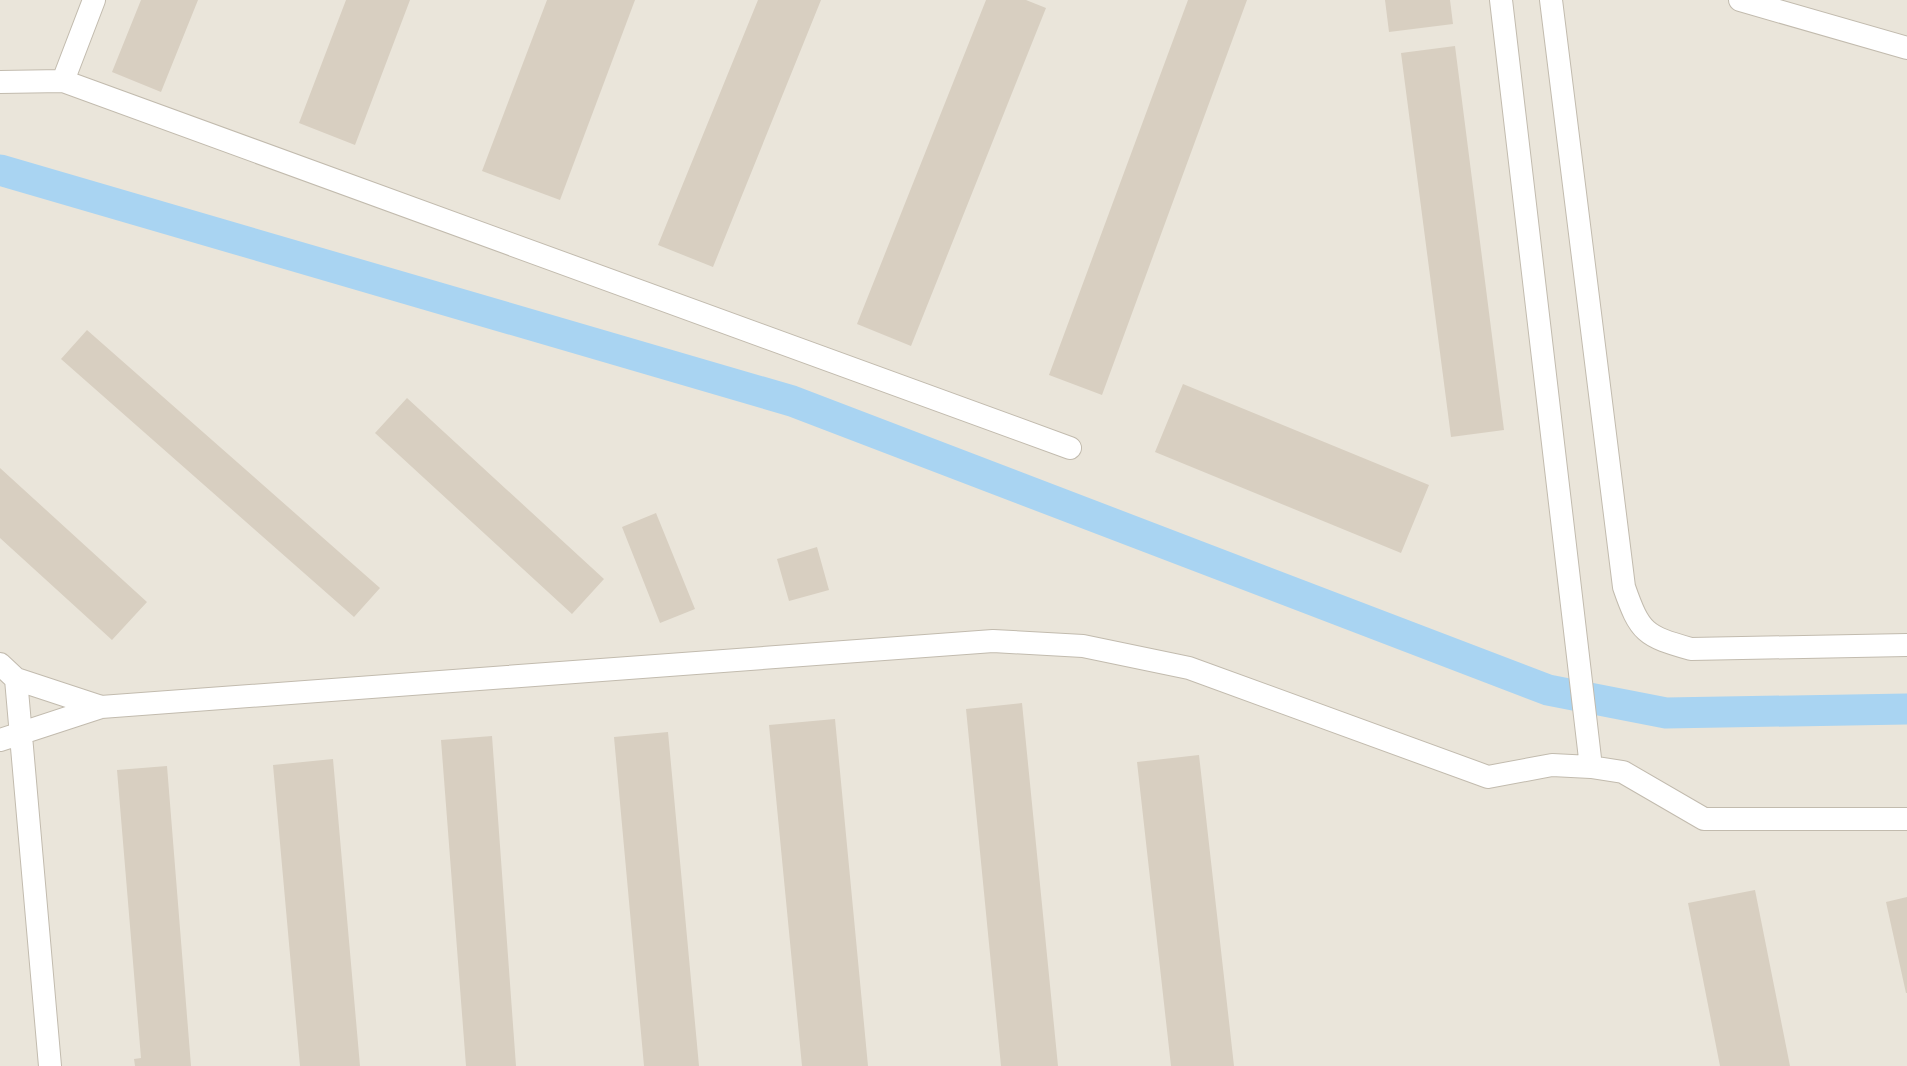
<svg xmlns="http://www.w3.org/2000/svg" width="1907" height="1066" font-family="'Fira Sans',sans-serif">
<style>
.residential{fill:#eae5da}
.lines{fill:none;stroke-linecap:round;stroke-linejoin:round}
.canal{stroke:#a9d4f2;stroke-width:31}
.building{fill:#d8cfc1}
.street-casing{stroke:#c2bbae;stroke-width:24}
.street{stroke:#fff;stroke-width:22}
</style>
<rect width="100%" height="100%" fill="#f6f3ec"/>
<path class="residential" d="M0,0h1907v1066h-1907z"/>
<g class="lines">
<path class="canal" d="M0,170l792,231 756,289 118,23 241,-4"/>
</g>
<path class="building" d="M141,0h57l-37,92 -49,-20z
M346,0h64l-55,145 -56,-22z
M547,0h88l-75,200 -78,-29z
M758,0h63l-108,267 -55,-22z
M986,0h40l20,8 -135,338 -54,-22z
M1188,0h59l-145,395 -53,-20z
M1385,0h65l3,24 -64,8z
M1455,46l49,384 -53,7 -50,-384z
M87,330l293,258 -26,29 -293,-258z
M1183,384l246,101 -28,68 -246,-101z
M407,398l197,181 -32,35 -197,-181z
M0,468l147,134 -35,38 -112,-102z
M656,513l39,96 -35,14 -38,-96z
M817,547l12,43 -40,11 -12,-42z
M1022,703l36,363h-57l-35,-357z
M835,719l33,347h-66l-33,-341z
M668,732l31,334h-55l-30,-329z
M492,736l24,330h-50l-25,-326z
M1199,755l35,311h-63l-34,-304z
M333,759l27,307h-60l-27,-301z
M167,766l24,300h-56l-1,-7 7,-1 -24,-288z
M1755,890l35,176h-70l-32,-163z
M1907,897v96h-1l-20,-91z"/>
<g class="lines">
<g class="street-casing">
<path id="street" d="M1501,0l90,767
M1551,0l73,587c16,46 21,49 67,62l216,-4
M1740,0l167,48
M63,81l31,-81
M0,82l63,-1 1007,367
M0,664l16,15 85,28
M16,679l34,387
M0,740l101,-33 892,-66 90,5 106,22 299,109 64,-12 39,2 32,5 81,47h203"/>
</g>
<use href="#street" class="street"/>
</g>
</svg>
